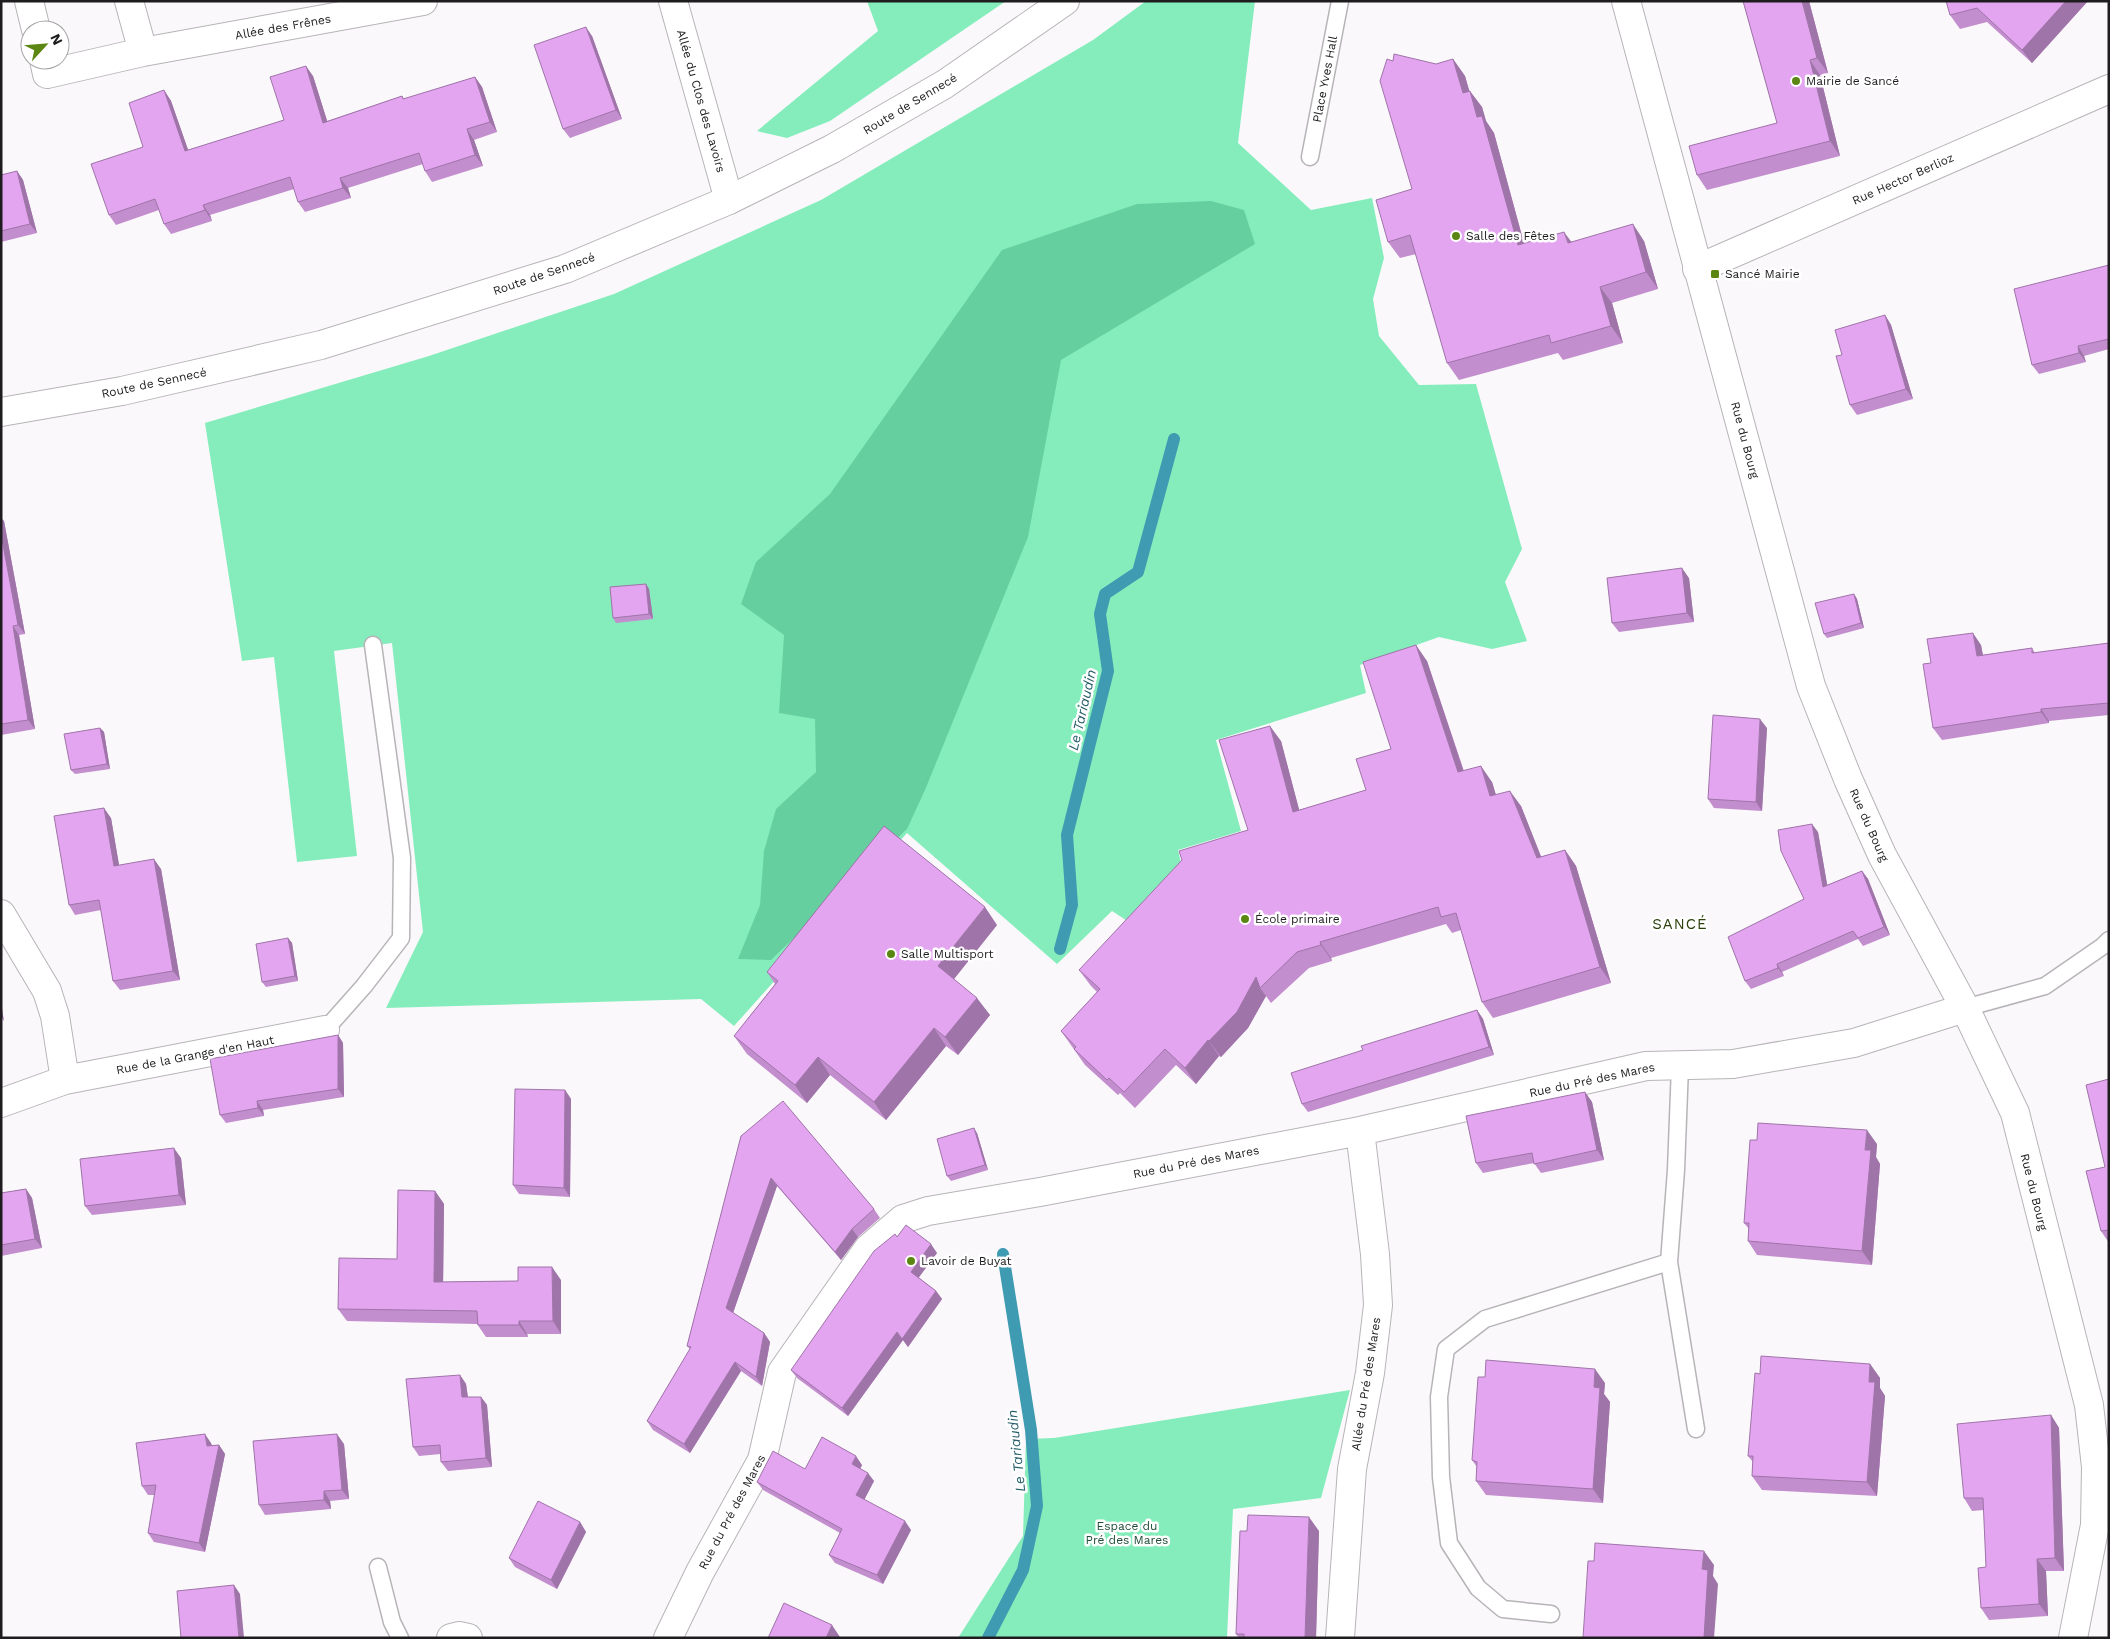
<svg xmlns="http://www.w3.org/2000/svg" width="2110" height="1639" font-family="'Work Sans',sans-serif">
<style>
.green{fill:#85edbb}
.forest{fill:#66cf9f}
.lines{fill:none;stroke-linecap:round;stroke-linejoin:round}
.stream{stroke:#3e9bb1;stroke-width:12}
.service-casing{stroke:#b7b4b8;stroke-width:19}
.minor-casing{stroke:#b7b4b8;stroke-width:30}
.tertiary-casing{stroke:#b7b4b8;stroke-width:30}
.service{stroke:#fff;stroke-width:16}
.minor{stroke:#fff;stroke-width:28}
.tertiary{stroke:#fff;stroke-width:28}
.wall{fill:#c38ece}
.shaded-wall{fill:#9f74a8}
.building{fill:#e3a5f0;stroke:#9f74a8}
.poi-dot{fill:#5b8612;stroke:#fff;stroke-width:2}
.labels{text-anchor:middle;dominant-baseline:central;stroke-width:5;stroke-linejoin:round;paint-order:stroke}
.street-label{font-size:12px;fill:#1e1c1e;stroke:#fff}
.poi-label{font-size:12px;fill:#1e1c1e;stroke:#fff;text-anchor:start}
.park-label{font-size:12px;fill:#214d39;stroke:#fff}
.water-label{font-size:14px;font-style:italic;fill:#275e6b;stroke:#fff}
.quarter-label{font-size:15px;letter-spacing:1px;fill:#2b400b;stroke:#fff}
</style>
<rect width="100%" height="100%" fill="#fbf8fc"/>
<path class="green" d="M867,1h139l-176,120 -43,17 -30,-7 121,-100z
M1146,1h109l-17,142 73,67 61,-12 12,60 -11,41 6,37 40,49 57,-1 46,165 -17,33 22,59 -35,8 -53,-12 -79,28 6,28 -150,47 25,91 -63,19 6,25 -52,49 -20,-13 -55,53 -150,-131 -173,193 -33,-27 -315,9 37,-76 -31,-289 -58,8 23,205 -60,6 -23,-205 -32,4 -37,-238 224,-67 185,-62 207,-94 272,-160z
M1350,1390l-29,108 -88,11 -6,129h-269l65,-102 3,-97 28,-1z"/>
<path class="forest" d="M1211,201l33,9 11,34 -194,116 -33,177 -103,253 -18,39 -136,131 -33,-1 22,-54 4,-54 12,-42 40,-37 -1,-53 -36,-6 5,-78 -43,-31 15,-42 74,-68 172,-244 135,-46z"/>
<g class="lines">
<path class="stream" d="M1060,949l12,-44 -5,-70 41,-164 -8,-57 5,-20 33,-22 36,-133
M988,1638l35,-68 14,-64 -6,-76 -28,-176"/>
<g class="service-casing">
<path id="service" d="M1310,157l30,-156
M1965,1008l80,-22 58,-40 6,-6
M325,1030l39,-44 37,-48 1,-80 -29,-213
M1680,1066l-4,104 -7,92 27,167
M378,1567l14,55 8,16
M1551,1614l-48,-5 -25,-21 -29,-45 -8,-66 -2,-80 7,-48 39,-30 184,-57"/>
</g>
<g class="minor-casing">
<path id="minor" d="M29,1l7,29
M129,1l14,51
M673,1l56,199
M1626,1l185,685 37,93 34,76 83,153 50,105 74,292 7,62 -1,58 -22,113
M44,60l3,14 96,-22 280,-51
M1697,269l412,-180
M1,914l46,77 8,25 10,64
M1,1103l64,-23 260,-50
M451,1638l8,-2 9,2
M668,1638l32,-66 62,-112 20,-88 86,-123 35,-30 25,-8 112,-19 320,-61 286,-65 87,-2 121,-21 111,-35
M1340,1638l12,-169 18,-96 8,-68 -3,-51 -15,-123"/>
</g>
<g class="tertiary-casing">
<path id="tertiary" d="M1,412l121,-21 199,-46 244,-76 164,-69 103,-51 113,-65 120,-83"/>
</g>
<use href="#service" class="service"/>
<use href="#minor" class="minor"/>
<use href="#tertiary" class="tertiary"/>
</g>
<path class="wall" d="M1743,1h66l19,72 -8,2 20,81 -133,34 -10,-15 80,-52z
M1946,1h142l-56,62 -45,-41 -27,7 -10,-14z
M592,36l30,83 -52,19 -7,-9z
M1453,59l12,17 4,15 13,16 4,14 8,12 30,110 120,-2 14,48 -46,14 11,40 -60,17 -5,-7 -99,27 -12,-17 -31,-109 -16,4 -12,-16 24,-53 -19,-128 43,3z
M313,76l14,45 75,-25 2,3 71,-22 7,10 15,45 -23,8 9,26 -51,16 -7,-11 -2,-7 -75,24 3,10 -46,14 -7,-10 -4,-13 -84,26 2,6 -41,13 -7,-10 -5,-14 -43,15 -7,-10 34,-68 21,-57 7,11 17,49 96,-30z
M17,171l6,9 14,53 -36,9v-67z
M2109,265v84l-25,7 2,6 -47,12 -7,-9z
M1885,315l6,10 22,74 -56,16 -7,-10 -8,-50z
M1,518l3,3 21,113 -6,1 16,94 -34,6z
M1689,578l5,44 -75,10 -7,-9z
M646,584l3,5 4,30 -37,4 -3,-5z
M1854,594l3,5 7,29 -37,10 -3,-4z
M2109,643v72l-60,6v2l-107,17 -9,-12 -2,-65 50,-18 2,10 49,-7 3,5z
M1427,661l37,110 28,11 4,13 25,11 20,51 24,-7 11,16 35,117 -118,35 -11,-16 -21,-72 -9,3 -6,-9 -115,34 1,3 -23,7 -38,35 -5,-7 -18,32 -27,29 -2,-1 -23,28 -20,-19 -41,43 -15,-15 -2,2 -33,-30 -24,-34 36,-39 -6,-6 -12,-16 169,-140 33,-89 18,69 67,-20 25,-41z
M100,728l4,4 6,37 -35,5 -4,-4z
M1767,728l-5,83 -48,-3 -6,-9z
M111,818l8,48 42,3 19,111 -60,10 -7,-9 -12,-71 -26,5 -6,-10z
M1818,832l9,53 35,-14 6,8 22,56 -27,11 -5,-7 -76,33 2,4 -33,13 -6,-8 59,-82z
M997,925l-43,54 36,36 -32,40 -12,-9 -60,74 -56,-45 -23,28 -60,-49 -13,-18 41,-52 -8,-12z
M288,938l4,5 6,38 -32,6 -4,-5z
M1477,1010l6,9 11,36 -186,57 -6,-8 61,-54z
M338,1035l5,8 1,54 -81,13 1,6 -38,7 -6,-8z
M2109,1079v164l-8,-12 4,-64z
M565,1090l6,9 -1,98 -51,-3 -6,-9z
M1585,1092l7,10 12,58 -63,13 -7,-10 -51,10 -7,-10z
M977,1133l11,37 -37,11 -4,-5z
M741,1136l133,73 6,9 -22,19 -17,23 -64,-74 -44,127 31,20 6,9 -8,44 -21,-15 -51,82 -37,-23 -6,-9 43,-72 -3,-3z
M1877,1144l-1,13 4,7 -8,101 -115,-10 -9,-14 1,-12 -5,-6z
M181,1158l5,47 -94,10 -7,-9z
M26,1189l6,9 10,50 -41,8v-63z
M435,1191l9,13 -1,78 75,-1 43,-1v54h-34l1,3h-42l-9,-13 -130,-3 -9,-12 59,-50z
M897,1237l40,16 -19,24 18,14 6,8 -34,48 -5,-7 -55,76 -51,-38 -6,-8z
M1870,1364l10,14v10l5,8 -8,100 -115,-6 -10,-14 1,-14 -5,-6 12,-82z
M460,1375l6,9 2,13h13l6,8 5,62 -44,4 -7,-9v-8l-22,2 -6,-9z
M1605,1383l-1,11 6,8 -7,101 -117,-8 -10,-14 1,-14 -5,-7z
M2051,1415l8,13 5,143h-18l2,45 -59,4 -8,-12 5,-41 -2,-57 -12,1 -8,-13z
M211,1443l1,2h7l6,9 -20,98 -51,-10 -6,-9 7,-38h-7l-6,-9z
M344,1444l5,55 -19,2 1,8 -66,6 -6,-10z
M862,1465l-2,4 14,12 -10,19 47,30 -28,54 -48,-21 -6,-8 11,-22 -77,-43 -6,-8 48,-13z
M580,1522l6,10 -29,57 -42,-22 -6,-9z
M1319,1531l-3,107h-77l-3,-4z"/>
<path class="shaded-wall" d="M1802,1h7l19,72 -11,-15z
M2066,1h22l-56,62 -10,-13z
M586,27l6,9 30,83 -6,-9z
M1453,59l12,17 10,34 -12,-17z
M1810,60l10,15 20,81 -10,-15z
M306,66l7,10 18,57 -8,-10z
M475,77l7,10 15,45 -7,-10z
M164,90l7,11 21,60 -7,-10z
M1470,91l12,16 4,14 8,12 35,129 -11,-17 -41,-128z
M467,129l7,11 9,26 -8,-11z
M17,171l6,9 14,53 -7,-9z
M340,178l8,10 3,10 -8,-10z
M203,205l7,10 2,6 -7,-11z
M1633,224l11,17 14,48 -12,-17z
M1564,232l12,16 -8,-5z
M1600,287l12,16 11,40 -12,-17z
M1885,315l6,10 22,74 -7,-10z
M2078,346l6,10 2,6 -7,-9z
M1,518l3,3 21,113 -7,-9 -17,-91z
M1682,568l7,10 5,44 -7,-9z
M646,584l3,5 4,30 -4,-5z
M1854,594l3,5 7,29 -3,-5z
M13,626l6,9 16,94 -7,-9z
M1973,633l8,12 4,23 -8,-12z
M1416,645l11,16 42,127 -11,-16z
M2041,709l8,12v2l-8,-11z
M1760,719l7,9 -5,83 -6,-9z
M1270,726l11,15 23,87 -11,-16z
M100,728l4,4 6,37 -3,-5z
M1481,766l11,16 9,30 -11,-16z
M1510,791l11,15 27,68 -11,-16z
M104,808l7,10 10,58 -7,-10z
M1812,824l6,8 11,63 -6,-8z
M1565,850l11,16 35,117 -11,-16z
M154,859l7,10 19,111 -7,-9z
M1862,871l6,8 22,56 -6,-8z
M985,907l12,18 -47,59 -12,-18z
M288,938l4,5 6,38 -3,-5z
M1320,942l11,16 1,3 -11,-16z
M1777,964l5,8 2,4 -6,-8z
M1256,977l4,11 6,8 -18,32 -27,29 -12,-16z
M977,998l13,17 -32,40 -13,-18z
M1,1002l3,19 -3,-4z
M1477,1010l6,9 11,36 -5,-8z
M934,1028l12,18 -60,74 -12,-18z
M338,1035l5,8 1,54 -6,-8z
M1208,1040l11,16 -23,28 -11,-16z
M818,1057l12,18 -23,28 -12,-18z
M565,1090l6,9 -1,98 -6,-9z
M1585,1092l7,10 12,58 -7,-10z
M257,1101l6,9 1,6 -6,-8z
M974,1128l3,5 11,37 -3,-5z
M1867,1130l10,14 -1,13 4,7 -8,101 -10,-14 3,-101z
M174,1148l7,10 5,47 -7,-10z
M771,1178l6,8 -45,130 -6,-8z
M26,1189l6,9 10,50 -7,-9z
M435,1191l9,13 -1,90 -9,-12z
M852,1229l6,8 -17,23 -6,-8z
M931,1244l6,9 -20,27 -6,-8z
M552,1267l9,13v54l-8,-13z
M936,1291l6,8 -34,48 -5,-7 -55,76 -6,-8 55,-76z
M519,1321l8,13 1,3 -9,-12z
M764,1333l6,9 -8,44 -6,-9z
M735,1362l6,9 -51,82 -6,-9z
M1870,1364l10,14v10l5,8 -8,100 -10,-14 2,-100z
M1595,1369l10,14 -1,11 6,8 -7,101 -10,-14 1,-102z
M460,1375l6,9 3,22 -7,-9z
M481,1397l6,8 5,62 -6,-9z
M2051,1415l8,13 5,143 -9,-13z
M205,1434l6,9 2,12 -6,-9z
M337,1434l7,10 5,55 -7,-9z
M219,1445l6,9 -20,98 -6,-9z
M856,1456l6,9 -4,8 -6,-9z
M868,1473l6,8 -12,23 -6,-9z
M324,1491l6,10 1,8 -7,-9z
M1309,1517l10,14 -3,107h-11z
M905,1521l6,9 -28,54 -6,-9z
M580,1522l6,10 -29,57 -6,-9z
M1704,1551l10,14 -1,11 5,8 -4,54h-10l-2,-69z
M2037,1559l9,12 2,45 -9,-12z
M234,1585l6,9 4,44h-5z
M832,1625l8,12 -1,1h-13z"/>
<path class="building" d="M1743,1h59l15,57 -7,2 20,81 -133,34 -8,-29 88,-23z
M1946,1h120l-44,49 -45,-42 -27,7z
M586,27l30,83 -53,19 -29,-84z
M1394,54l42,10 17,-5 10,34 7,-2 7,26 5,-1 36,129 46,-13 4,11 65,-19 13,48 -46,15 11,39 -60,17 -2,-8 -102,28 -37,-128 -22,7 -12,-42 36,-11 -32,-108 7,-22 6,2z
M306,66l17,57 79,-27 1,3 72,-22 15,45 -23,7 8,26 -50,16 -6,-18 -79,25 3,10 -45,14 -8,-25 -87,28 2,5 -41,14 -9,-25 -46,16 -18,-51 52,-17 -14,-44 35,-13 21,61 99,-31 -14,-43z
M17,171l13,53 -29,7v-56z
M2109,265v74l-31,7 1,7 -47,12 -18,-76z
M1885,315l21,74 -56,16 -14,-49 6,-1 -7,-25z
M1,534l17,91 -5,1 15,94 -27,4z
M1682,568l5,45 -75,10 -5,-45z
M646,584l3,30 -36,4 -3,-31z
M1854,594l7,29 -37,11 -9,-31z
M1973,633l4,23 55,-8v5l77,-10v60l-68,6v3l-108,16 -10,-64 8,-1 -4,-24z
M1416,645l42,127 23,-6 9,30 20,-5 27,67 28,-8 35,117 -118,35 -26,-89 -15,4 -3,-10 -118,35 1,3 -24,7 -37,36 -4,-11 -19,35 -28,29 -1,-1 -23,28 -20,-19 -41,43 -15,-14 -2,2 -33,-31 2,-2 -15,-16 39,-42 -21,-19 103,-110 -3,-9 69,-21 -29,-90 51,-14 23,86 73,-22 -10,-31 35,-10 -28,-87z
M1713,715l47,4 -4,83 -48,-3z
M100,728l7,36 -36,6 -7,-36z
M104,808l10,58 40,-7 19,112 -60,10 -14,-81 -30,5 -15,-89z
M1812,824l11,63 39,-16 22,56 -26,11 -5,-7 -76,33 1,4 -33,13 -17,-44 76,-38 -23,-48 -3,-21z
M884,826l101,81 -47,59 39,32 -32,39 -11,-9 -60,74 -56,-45 -23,28 -61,-49 44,-55 -11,-9z
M288,938l7,38 -33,6 -6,-38z
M1477,1010l12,37 -187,57 -11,-31 72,-23 -2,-4z
M338,1035v54l-81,12 1,7 -38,7 -10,-56z
M2109,1079v151l-8,1 -15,-60 19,-4 -19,-82z
M515,1089l50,1 -1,98 -51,-3z
M1585,1092l12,58 -63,14 -2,-11 -56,10 -10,-47z
M783,1101l91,108 -22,20 -17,23 -64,-74 -45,130 38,25 -8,44 -21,-15 -51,82 -37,-23 44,-74 -4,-1 54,-210z
M1758,1123l109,7 -2,20h6l-9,101 -114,-10 1,-18h-5l6,-83h7z
M974,1128l11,37 -38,11 -10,-37z
M174,1148l5,47 -94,11 -5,-47z
M26,1189l9,50 -34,6v-52z
M398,1190l37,1 -1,91 84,-1v-14h34l1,54h-34v4h-41l-1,-14 -139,-2 1,-51 58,1z
M906,1225l25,19 -20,28 25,19 -34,48 -5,-7 -55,76 -51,-38 83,-119 21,-17 2,3z
M1761,1356l109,8 -1,18h6l-8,100 -115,-6 1,-20h-5l7,-83 5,1z
M1486,1360l109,9 -1,18 6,1 -7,101 -117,-8 1,-19 -5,-2 6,-83h7z
M460,1375l2,22h19l5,61 -45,4 -1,-17 -27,2 -7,-68z
M2051,1415l4,143 -18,1 2,45 -58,4 -3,-40 8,-1 -3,-69h-19l-7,-74z
M205,1434l2,12 12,-1 -20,98 -51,-10 8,-48 -14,1 -6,-43z
M337,1434l5,56 -18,1v9l-65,5 -6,-64z
M822,1437l34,19 -4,8 16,9 -12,22 49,26 -28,54 -48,-20 13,-26 -85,-47 16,-31 32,18z
M538,1501l42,21 -29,58 -42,-22z
M1248,1515l61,2 -4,121h-61v-4h-8l4,-103h7z
M1595,1543l109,8 -2,18 6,1 -4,68h-121l5,-77h6z
M234,1585l5,53h-58l-4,-47z
M784,1603l48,22 -6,13h-58z"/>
<g class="poi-dot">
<circle cx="1796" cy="81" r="5"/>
<circle cx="1456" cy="236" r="5"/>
<rect x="1710" y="269" width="10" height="10" rx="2.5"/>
<circle cx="1245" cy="919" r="5"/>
<circle cx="891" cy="954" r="5"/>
<circle cx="911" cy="1261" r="5"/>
</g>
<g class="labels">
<g class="street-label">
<text transform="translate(283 27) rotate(-10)">Allée des Frênes</text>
<text transform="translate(1325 79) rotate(-79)">Place Yves Hall</text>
<text transform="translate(701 101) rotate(74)">Allée du Clos des Lavoirs</text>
<text transform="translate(910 104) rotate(-31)">Route de Sennecé</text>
<text transform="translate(1903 179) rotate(-24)">Rue Hector Berlioz</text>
<text transform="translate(544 274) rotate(-19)">Route de Sennecé</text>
<text transform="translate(154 383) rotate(-12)">Route de Sennecé</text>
<text transform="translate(1745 440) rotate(75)">Rue du Bourg</text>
<text transform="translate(1869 825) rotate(66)">Rue du Bourg</text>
<text transform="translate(195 1055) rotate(-11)">Rue de la Grange d'en Haut</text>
<text transform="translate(1592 1080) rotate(-12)">Rue du Pré des Mares</text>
<text transform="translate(1196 1162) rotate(-11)">Rue du Pré des Mares</text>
<text transform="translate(2034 1192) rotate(76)">Rue du Bourg</text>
<text transform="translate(1366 1384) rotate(-81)">Allée du Pré des Mares</text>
<text transform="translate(732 1512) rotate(-62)">Rue du Pré des Mares</text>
</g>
<g class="poi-label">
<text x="1806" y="81">Mairie de Sancé</text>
<text x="1466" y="236">Salle des Fêtes</text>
<text x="1725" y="274">Sancé Mairie</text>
<text x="1255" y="919">École primaire</text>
<text x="901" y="954">Salle Multisport</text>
<text x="921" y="1261">Lavoir de Buyat</text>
</g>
<g class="park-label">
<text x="1127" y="1526">Espace du<tspan x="1127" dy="14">Pré des Mares</tspan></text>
</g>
<g class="water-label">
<text transform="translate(1082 710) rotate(-77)">Le Tariaudin</text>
<text transform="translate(1016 1451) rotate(-96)">Le Tariaudin</text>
</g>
<g class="quarter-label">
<text x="1680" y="924">SANCÉ</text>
</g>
</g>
<rect width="2110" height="1639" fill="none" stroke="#1e1c1e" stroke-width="5"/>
<g transform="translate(45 45) rotate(64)"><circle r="24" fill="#ffffff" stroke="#a5a4a5"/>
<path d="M0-4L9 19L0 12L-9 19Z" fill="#5b8612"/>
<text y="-8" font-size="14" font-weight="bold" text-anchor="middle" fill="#1e1c1e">N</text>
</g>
</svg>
